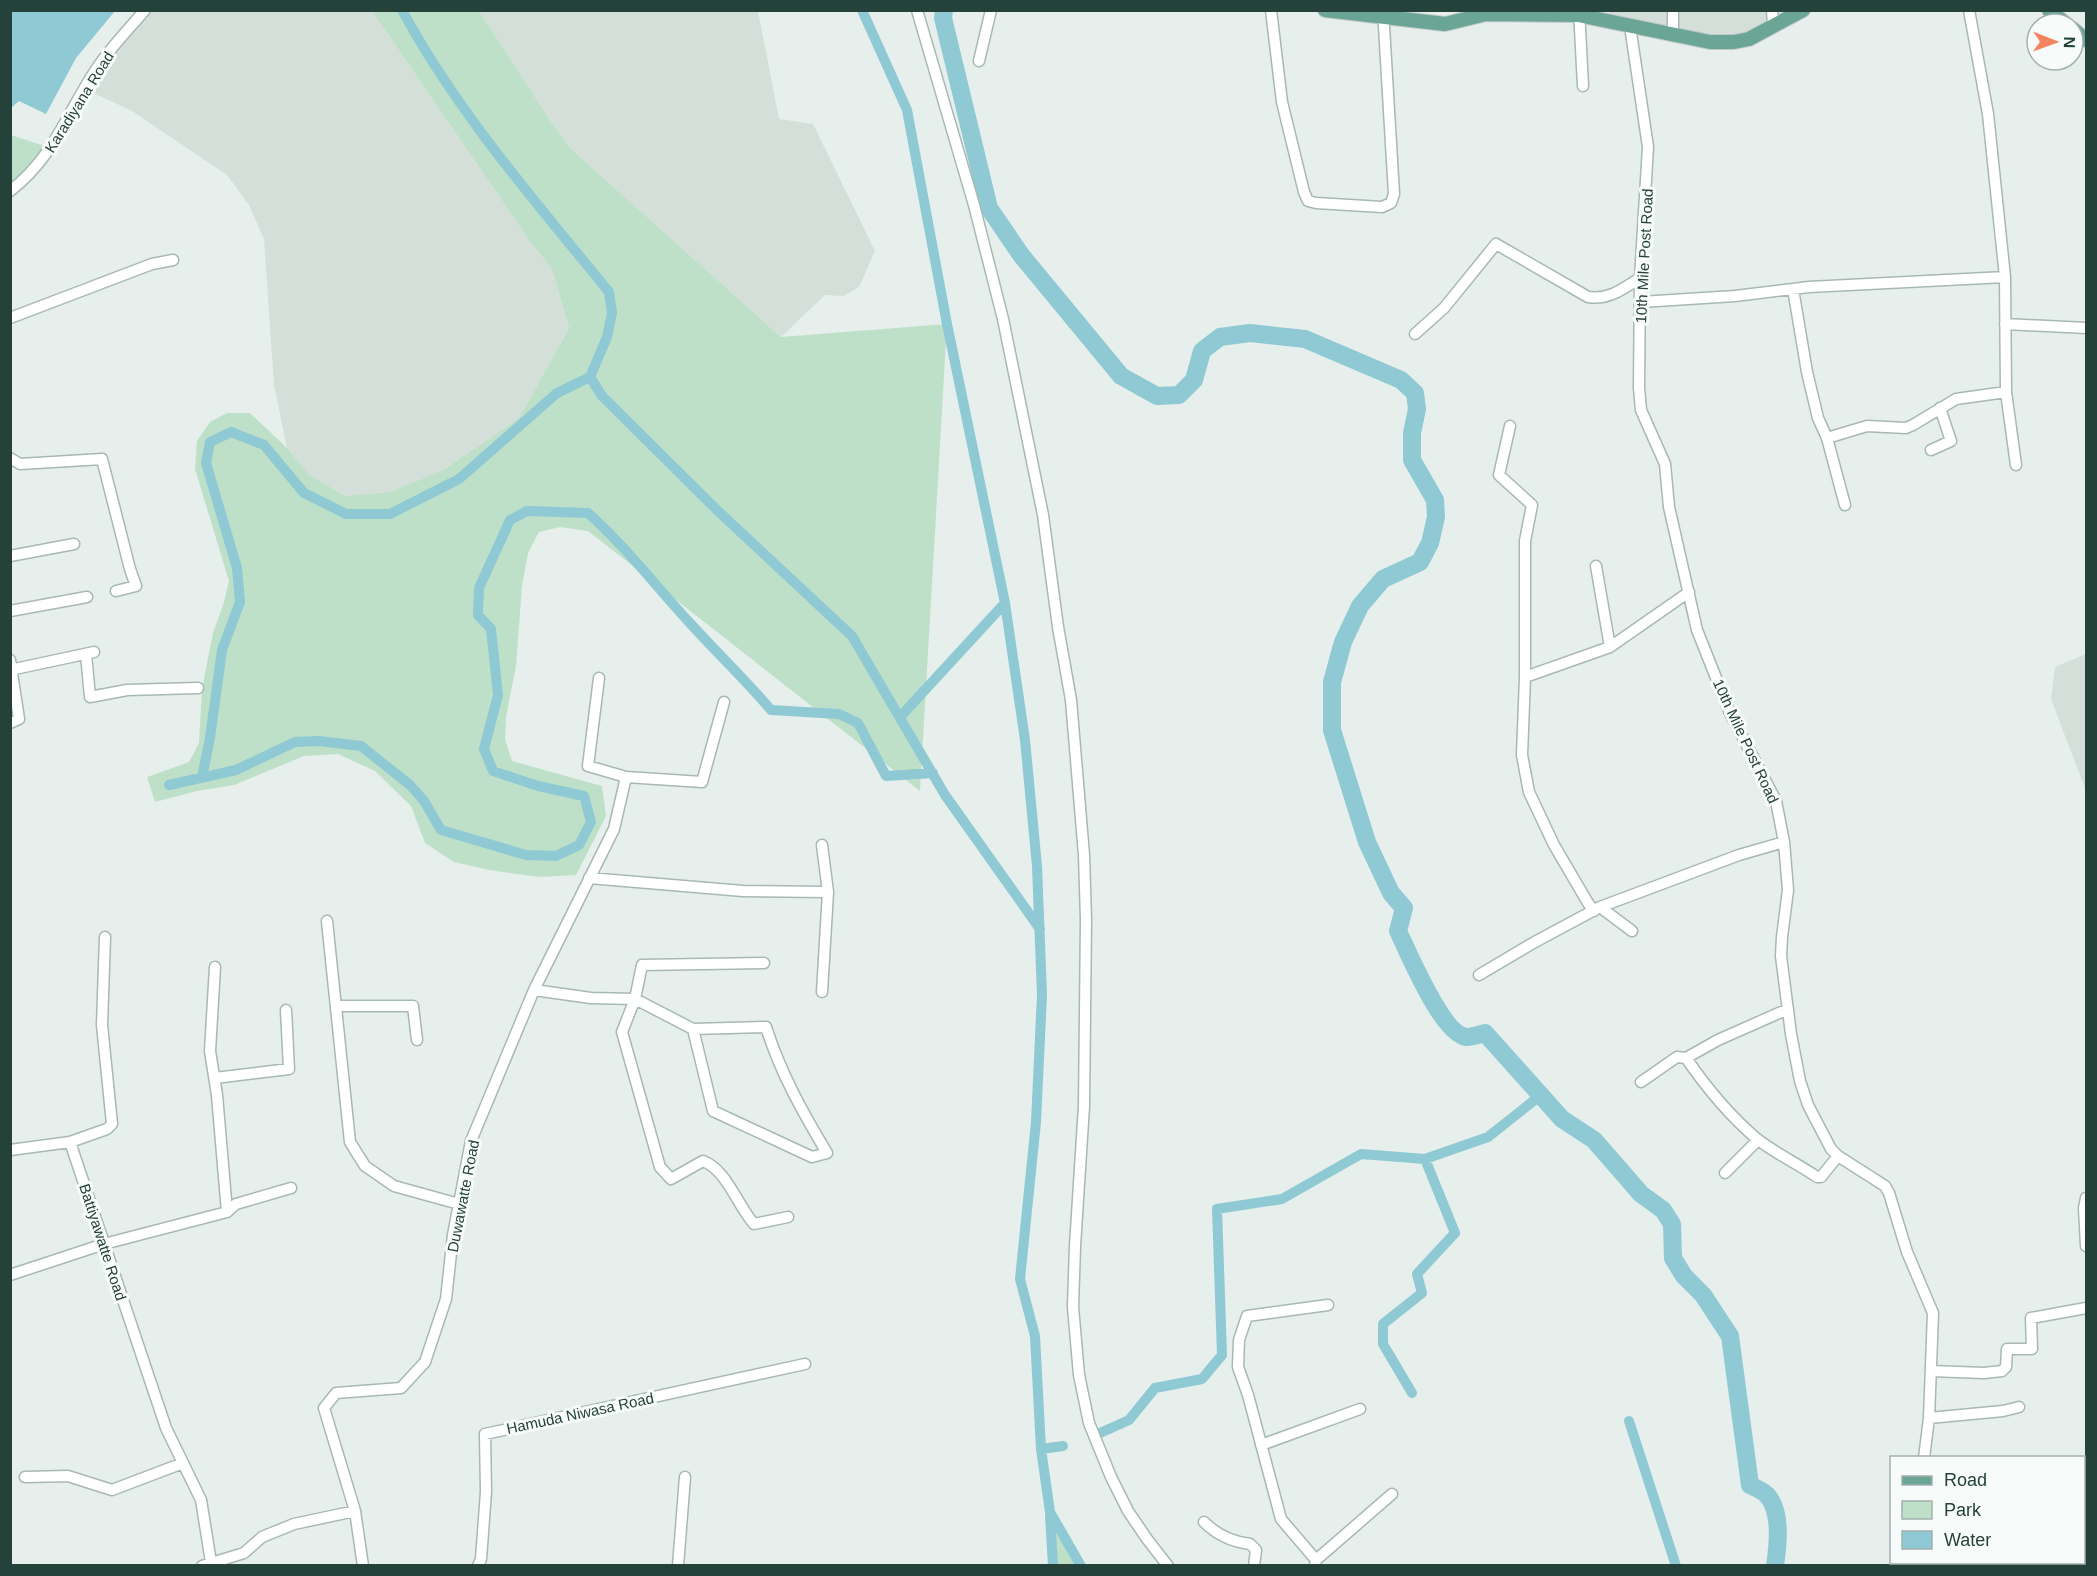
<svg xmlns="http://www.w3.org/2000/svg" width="2097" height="1576" font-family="Arial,sans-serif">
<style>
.built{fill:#d4dfda}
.green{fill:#bfe0c8}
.water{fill:#8ec9d4}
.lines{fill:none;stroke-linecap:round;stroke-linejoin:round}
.canal{stroke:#8ec9d4;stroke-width:10}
.river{stroke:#8ec9d4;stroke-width:18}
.minor-casing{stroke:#a8b8b2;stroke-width:13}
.major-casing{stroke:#c2cac8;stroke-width:16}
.minor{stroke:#fff;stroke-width:10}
.major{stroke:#6aa596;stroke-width:14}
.labels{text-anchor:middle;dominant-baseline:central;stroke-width:6;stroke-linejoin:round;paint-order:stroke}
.street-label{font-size:15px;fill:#24423a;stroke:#f7fbf9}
</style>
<rect width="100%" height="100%" fill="#e6efeb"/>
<path class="built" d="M1772,10l1,15 -39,17 -127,-21 3,-10z
M145,11h227l157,229 23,29 17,59 -50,90 -76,52 -53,22 -45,4 -36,-22 -22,-26 -13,-63 -10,-146 -15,-34 -22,-30 -95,-64 -47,-22z
M479,11h279l21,108 34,5 62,127 -16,36 -15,9 -19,-1 -44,42 -211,-189 -22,-31z
M2086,654v137l-35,-92 4,-32z"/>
<path class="green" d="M372,11h107l69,106 22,31 211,189 166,-13 -27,467 -332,-260 -28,-4 -21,5 -11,21 -6,33 -6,80 -10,51 -1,22 7,22 90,25 4,30 -30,59 -37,2 -50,-7 -35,-8 -29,-19 -14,-37 -36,-35 -37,-17 -34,2 -70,29 -37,6 -42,11 -8,-25 42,-15 10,-19 3,-54 11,-56 11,-31 5,-21 -34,-112 2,-28 13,-19 17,-9h23l37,35 22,26 36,22 45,-4 53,-22 76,-52 50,-90 -17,-59 -23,-29z
M11,135l40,13 -40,43z
M1055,1531l23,34h-21z"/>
<path class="water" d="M11,10l104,1 -39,47 -30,56 -27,-13 -8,7z"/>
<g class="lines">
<path class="canal" d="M402,10c55,102 134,192 207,282l3,21 -5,24 -17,40 12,19 116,115 134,125 93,159 95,134
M862,10l45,100 40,214 58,279 20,137 12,126 5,129 -6,127 -16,157 15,57 6,113 9,63 31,54
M900,717l105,-114
M202,777l8,-39 12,-88 18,-48 -3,-34 -31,-105 4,-21 21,-10 33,13 40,48 42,21h44l69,-35 98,-86 33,-16
M169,785l67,-15 59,-28 24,-1 42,5 49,39 14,16 17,29 85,25 30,1 23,-11 12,-23 -7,-26 -46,-10 -45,-15 -9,-22 14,-54 -7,-66 -13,-14 1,-27 31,-68 17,-9 61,2c37,33 67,72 101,109 27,30 56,57 82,88l68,4 19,9 28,53 47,-3
M1412,1393l-29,-49v-20l39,-31 -5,-19 38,-41 -30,-74
M1629,1421l47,145
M1100,1433l29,-13 26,-32 47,-9 20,-24 -5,-146 65,-10 79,-45 64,5 63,-22 53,-42
M1041,1449l22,-3
M1050,1515l3,51"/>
<path class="river" d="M944,10l-1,8 46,190 32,47 100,121 36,20 22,-1 15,-15 8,-29 18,-14 30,-4 55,6 96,41 14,13 2,16 -5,24v27l23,40 1,17 -6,26 -10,19 -37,17 -23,27 -17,36 -11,40v48l35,112 24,51 13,15 -6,23c10,21 45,105 69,106 5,0 13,-3 18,-4l77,86 32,21 47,54 22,16 9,14 1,34 11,18 19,19 27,41 20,149c6,3 13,6 17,10 15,17 11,50 8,71"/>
<g class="minor-casing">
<path id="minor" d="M917,10l57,195 29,114 40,196 15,112 13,73 13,155 2,65 -2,186 -9,140 -2,61 6,68 10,48 22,54 17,34 19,28 21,27
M1271,10l11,92 22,90 4,9 8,2 66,4 9,-4 3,-9 -11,-184
M1579,10l4,76
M1772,10l1,15
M1969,10l19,104 17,163 1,115 10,73
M1630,26l18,121 -8,131 -1,110 2,22 24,54 4,43 28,123 33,83 46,88 8,41 4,48 -6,47 -1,19 10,78 9,47 8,24 23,44 7,7 47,30 4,7 18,59 26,61 -4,105 -5,40
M1673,35v-25
M979,61l12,-51
M10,191c44,-34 56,-76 85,-120 14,-22 33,-41 50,-61
M1793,289l14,83 11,46 9,20 18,67
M1641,302l94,-6 74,-9 196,-10
M10,318l142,-54 21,-4
M2005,324l81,4
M1415,334l29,-26 52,-64 92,53c22,3 34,-8 52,-19
M1510,426l-11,49 33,30 -7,36v136l85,-30 79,-55
M1827,438l40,-12 39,2 7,-3 43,-26 50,-7
M1931,450l20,-9 -11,-33
M10,458l10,6 82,-5 28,110 6,17 -20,5
M10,556l64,-12
M1596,566l14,81
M10,611l77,-14
M86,654l4,43 37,-7 71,-2
M10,660l9,59 -9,4
M10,670l84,-18
M1525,677l-3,78 7,37 25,53 34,58 6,8
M599,678l-11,88 38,11 76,5 22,-80
M822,845l6,47
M589,878l154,13 85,1 -6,100
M1600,907l32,24
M327,921l23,221 15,24 29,20 65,18
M105,937l-3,88 10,99 -5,5 -37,13 96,286 35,72 10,62
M764,963l-122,2 -7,34 -13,33 38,135 11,12 32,-18c24,9 34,44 51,63l34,-7
M215,967l-5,84 7,44 10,117
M1479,975l54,-32 67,-36 139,-52 45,-13
M534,990l57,8 44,1 58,30 20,82 99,46 15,-4c-25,-42 -46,-79 -61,-126l-73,2
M336,1006h77l4,34
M1788,1009l-70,31 -32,18c20,29 44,58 71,81 18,14 41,25 60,38h4l17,-21
M215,1078l74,-9 -3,-59
M1641,1082l36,-25 9,1
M10,1150l60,-8
M1725,1173l33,-33
M2086,1198l-2,10 2,38
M10,1275l94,-31 123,-32 9,-8 55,-16
M1931,1371l53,2 18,-2 4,-4 1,-18h25l-1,-31 55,-10
M1929,1418l74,-7 16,-4
M1261,1445l99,-36
M25,1477l43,-1 44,14 71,-27
M2084,1480l2,-2
M1204,1522c12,12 29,20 46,22l6,6 -2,16
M1316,1560l-35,-41 -33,-124 -10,-28 1,-27 8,-24 81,-11
M1939,1562l3,4
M1315,1565l1,-5 76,-66
M202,1566l42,-13 18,-16 32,-13 61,-13
M363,1566l-8,-55 -31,-103 12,-15 65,-5 24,-26 21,-63 7,-64 18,-94 63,-151 80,-161 12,-52
M478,1566l3,-7 5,-67 -1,-58 320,-70
M678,1566l7,-89"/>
</g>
<g class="major-casing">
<path id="major" d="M1325,10l120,14 41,-10 92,1 132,27h24l15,-3 54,-29
M2049,10l17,14
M2073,29l13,11"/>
</g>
<use href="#minor" class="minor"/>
<use href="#major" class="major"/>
</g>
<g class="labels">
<g class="street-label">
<text transform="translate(79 102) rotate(-58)">Karadiyana Road</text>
<text transform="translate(1644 256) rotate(-87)">10th Mile Post Road</text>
<text transform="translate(1746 741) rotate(65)">10th Mile Post Road</text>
<text transform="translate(463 1196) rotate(-79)">Duwawatte Road</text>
<text transform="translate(103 1242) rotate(72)">Battiyawatte Road</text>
<text transform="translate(580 1413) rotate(-12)">Hamuda Niwasa Road</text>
</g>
</g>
<rect width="2097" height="1576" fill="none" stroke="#24423a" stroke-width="24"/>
<rect x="1890" y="1456" width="195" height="108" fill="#f7fbf9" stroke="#a3b1ad" stroke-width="1.5"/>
<rect x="1902" y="1476" width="30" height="9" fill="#6aa596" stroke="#a3b1ad" stroke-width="1.5"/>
<text x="1944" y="1486" font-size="18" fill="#24423a">Road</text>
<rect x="1902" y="1501" width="30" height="18" fill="#bfe0c8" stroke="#a3b1ad" stroke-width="1.5"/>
<text x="1944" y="1516" font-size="18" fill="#24423a">Park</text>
<rect x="1902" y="1531" width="30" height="18" fill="#8ec9d4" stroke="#a3b1ad" stroke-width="1.5"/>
<text x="1944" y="1546" font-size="18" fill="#24423a">Water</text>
<g transform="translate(2055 42) rotate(91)"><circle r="28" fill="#f7fbf9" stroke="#a3b1ad" stroke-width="1.5"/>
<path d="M0-4.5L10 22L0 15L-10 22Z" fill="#f4845f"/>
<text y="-9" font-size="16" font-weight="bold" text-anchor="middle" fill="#24423a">N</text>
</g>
</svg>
